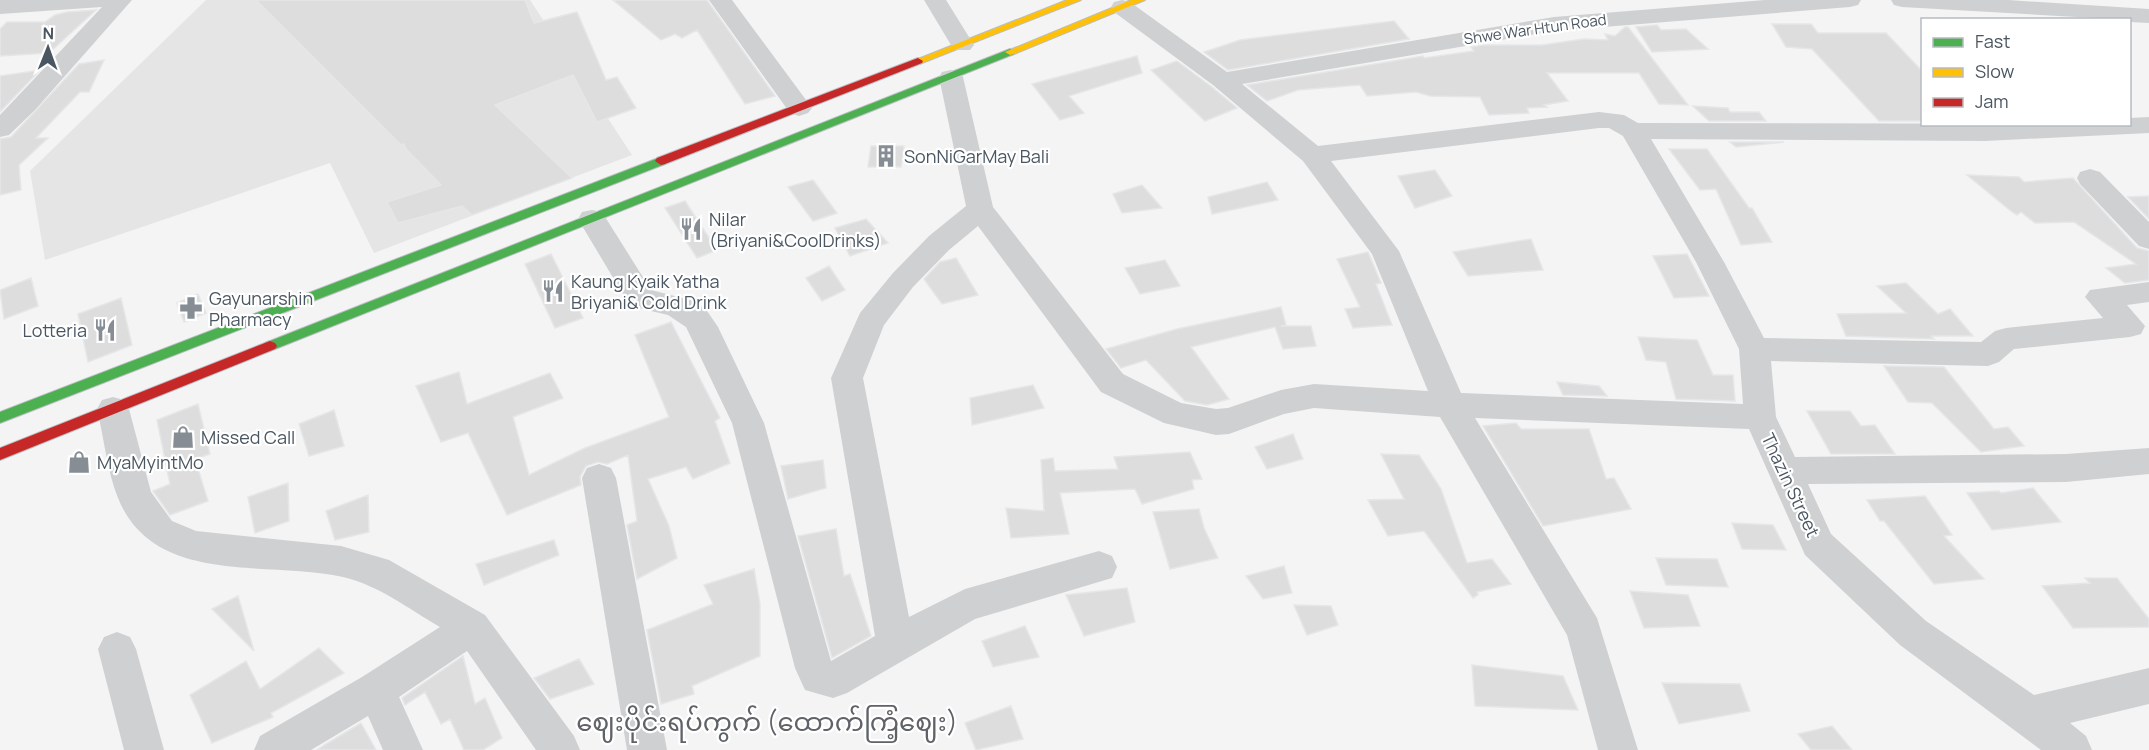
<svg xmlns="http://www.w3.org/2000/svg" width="2149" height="750" font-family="Manrope,'Noto Sans Myanmar',sans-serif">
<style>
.education{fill:#e6e5e6}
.building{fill:#ddddde;stroke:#e5e6e7;stroke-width:1.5}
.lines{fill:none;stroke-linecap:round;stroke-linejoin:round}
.fast-casing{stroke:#b9bec3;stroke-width:2}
.slow-casing{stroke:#b9bec3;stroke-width:2}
.jam-casing{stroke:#b9bec3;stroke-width:2}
.street{fill:#ced0d2;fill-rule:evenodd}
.fast{fill:#4caf50;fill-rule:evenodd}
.slow{fill:#ffc107;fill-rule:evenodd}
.jam{fill:#c62828;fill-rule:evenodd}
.labels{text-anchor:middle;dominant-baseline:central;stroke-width:4.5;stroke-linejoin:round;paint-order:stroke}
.far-street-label{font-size:15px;fill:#4a5661;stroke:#fff}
.poi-label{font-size:18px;fill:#4a5661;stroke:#fff;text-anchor:start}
.street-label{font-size:18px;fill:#4a5661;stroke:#fff}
.near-quarter-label{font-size:26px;fill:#5f6368;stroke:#fff}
</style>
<rect width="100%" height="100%" fill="#f4f4f4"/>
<path class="education" d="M206,0h324l102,155 -258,98 -44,-90 -285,97 -15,-89z"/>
<path class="building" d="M256,0h269l9,23 43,-11 29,68 11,-3 19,31 -39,14 -24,-47 -78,30 77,73 -100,37 -10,-9 -64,17 -11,-21 54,-17 -35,-36 -2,-5 -3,1z
M613,0h94l68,96 -30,8 -48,-74 -15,8 -7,-4 -14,6z
M96,10l-47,43 -49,3v-27l7,-7h38l10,-7 12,-3z
M1394,21l15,18 -181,31 -24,-18 36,-12z
M1772,24h39l7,9h68l37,39v49h-44l-67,-72 -26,-2z
M1657,25l4,5 25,-1 22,20 -56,3 -16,-25z
M1625,27h3l60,78 -29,-1 -20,-31h-92l21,28 -24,4 3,2 -20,1 2,5 -40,2 -9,-18 -50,-1 -14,-4 -49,4 -7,-11 -62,5 -31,11 -20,-16 176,-29 1,2 50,-7 -3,-4 12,-2h59l42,-6 24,1 -3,-6 10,2z
M1137,56l5,17 -73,23 15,17 -24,7 -28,-36z
M104,60l-15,32h-9l-44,46h12l-29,27 2,25 -21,5v-56l11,-2 68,-73z
M1177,61l35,26 25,21 -32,13 -54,-51z
M40,70l-40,42v-36z
M1693,106l35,2 2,4h29l7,9h-57z
M1730,142h54l-48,5z
M871,146h33l-3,21h-33z
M1669,149h38l42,59h3l20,34 -31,3 -25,-56 -16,1z
M1435,170l17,26 -37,12 -17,-32z
M1967,175l52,2 5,5 49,-4 64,70 12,3v29l-24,3 -19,-15 30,-4 -62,-42 -39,1 -14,-11 -4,3 -5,-3z
M813,180l24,33 -24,8 -25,-34z
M1267,182l11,18 -66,14 -4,-17z
M1142,185l20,23 -40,5 -9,-19z
M2149,196v23l-21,-22z
M685,201l32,49 -20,8 -32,-50z
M866,219l22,24 -38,13 -15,-28z
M1531,239l12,31 -75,6 -15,-24z
M1368,252l13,31 -5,1 16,41 -39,3 -8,-19 15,-2 -23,-48z
M551,254l32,64 -28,10 -30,-64z
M1687,254l22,42 -35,2 -21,-42z
M956,258l22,37 -36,9 -18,-25 16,-17z
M1165,260l15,26 -40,8 -15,-26z
M829,266l16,24 -23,11 -16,-23z
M31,278l7,28 -34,13 -4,-29z
M1906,283l32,31 12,-5 23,27h-42l3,3 -88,-3 -9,-22 69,-1 -29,-27z
M198,294l8,19 -22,9 -7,-19z
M121,298l11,47 -44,17 -10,-48z
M1281,307l5,18 -5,1h30l5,20 -33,3 -8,-22 -84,20 38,52 -22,6 -22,-4 -39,-41 -25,8 -15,-19 71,-20z
M671,322l49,96 -5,3 15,42 -37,16 -7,-12 -38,12 21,47 8,32 -40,21 -10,-54 10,-4 -9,-66 -21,9 -9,-2 -12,4 -6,11 1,8 -74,30 -39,-82 -27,9 -25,-56 43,-14 8,32 83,-31 13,25 -50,19 16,58 56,-27 84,-31 -34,-82z
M1638,337l59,3 16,35h20l2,26 -59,-2 -10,-37 -20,-2z
M1884,366l60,1 50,62 14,-2 16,19 -43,6 -49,-49 -24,-1z
M1557,382l42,4 8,10 -44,-1z
M1033,385l11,23 -72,17 -2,-27z
M198,404l12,50 -15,5 13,42 -38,14 -17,-24 17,-7 -13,-64z
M334,410l10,36 -35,10 -10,-32z
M1807,411h43l11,15 14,-1 20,29h-64z
M1516,423l5,6h68l17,50 8,-1 17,31 -88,17 -60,-100z
M1293,434l10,25 -36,10 -12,-22z
M1190,452l12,27 -10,1 2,9 -52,15 -7,-15 -75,4 9,41 -58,4 -5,-30 38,3 -3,-51 12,-2 2,13 63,-2 -4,-12z
M1381,454l38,1 22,34 26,74 25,-4 19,25 -34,8 1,3 -5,3 -49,-67 -36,5 -20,-36 36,-1z
M823,460l3,28 -38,11 -7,-33z
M288,483l1,38 -34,12 -7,-36z
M2033,488l28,34 -69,8 -25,-37 32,-2 2,2z
M368,495l1,37 -34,8 -9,-29z
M1925,496l27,39 -8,1 40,43 -50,5 -50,-63h-4l-13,-21z
M1199,509l5,19 14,30 -48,11 -17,-57z
M1732,523l41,2 13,25 -44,-1z
M836,529l8,47 6,-2 21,62 -39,22 -34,-122z
M554,540l5,15 -75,30 -8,-21z
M1656,558l61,1 11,28 -62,-2z
M1284,566l8,27 -29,6 -17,-23z
M754,569l6,35v52l-68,30 2,8 -33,10 -14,-74 66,-26 -9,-19z
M2085,578h32l32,41v8l-76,1 -31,-42 48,-3z
M1127,588l8,34 -51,14 -18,-41z
M1630,591l58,4 12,31 -56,2z
M238,596l16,55 -42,-42z
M1294,605l37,1 7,19 -31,10z
M1025,626l14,31 -46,10 -11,-26z
M319,648l25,25 -73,40 2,4 -61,26 -22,-48 56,-34 14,28z
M463,656l12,48 10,-6 17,40 -19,12h-19l-14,-31 -9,5 -16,-32 -20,13 -3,-7z
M579,659l15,25 -44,15 -16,-21z
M1472,665l91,11 15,34 -103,-4z
M1662,683l78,1 10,27 -71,13z
M1011,706l12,33 -47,11 -11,-27z
M361,723l15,27h-59l9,-6z
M1832,726l20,24h-41l-13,-16z"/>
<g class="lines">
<g class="fast-casing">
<path id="fast" d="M1010,49l5,3 -1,2 -739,295h-10l-2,-3 2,-3z
M661,157l6,4 -2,3 -665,259v-11z"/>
</g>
<g class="slow-casing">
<path id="slow" d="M1067,0h14l-159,63 -4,1 -5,-3z
M1131,0h14l-131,54 -4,1 -5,-3z"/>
</g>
<g class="jam-casing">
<path id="jam" d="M918,58l5,3 -1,2 -257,101 -4,1 -6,-4 2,-3z
M270,341l5,2 2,3 -2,3 -275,111v-12z"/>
</g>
<path class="street" d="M0,0h132l-97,110 -26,25 -9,2v-22l102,-108 -102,7z
M709,0h23l80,108 -4,5 -9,3 -9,-3z
M924,0h22l28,45 -4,5h-16z
M1122,0l8,2 97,70 327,-55 211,-17h96l-3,5 -8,2 -296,24 -312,53 76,62 281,-34 25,3 14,8 492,1v-6l19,-1v16l-164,8 -334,-2 73,123 40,76 217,4 14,-11 11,-3 97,-10 -18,-21 5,-7 59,-8v20l-22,3 18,21 -4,8 -11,3 -116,12 -15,13 -11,4 -217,-5 5,56 19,40 271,-3 83,-6v26l-83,8 -258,2 23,50 95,87 108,74 115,-27v36l-79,19 16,13 6,14h-51l-141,-105 -95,-90 -56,-126 -274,-11 122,200 41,132h-40l-31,-115 -127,-218 -126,-9 -30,6 -55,20 -13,1 -52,-12 -63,-31 -123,-166 -29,24 -36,37 -29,38 -21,53 46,239 56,-28 134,-38 13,5 5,11 -5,11 -137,41 -128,74 -14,5 -28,-8 -10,-22 -63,-245 -46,-96 -18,-12 -38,-9 -52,-87 4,-7 10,-2 10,2 49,78 43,11 13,10 11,16 46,96 67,238 44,-25 -44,-258 29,-65 33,-40 36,-37 37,-30 -27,-129 3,-5 9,-2 9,2 3,5 30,130 130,167 58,29 35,6 12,-1 53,-18 33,-6 114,7 -56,-137 -69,-93 -90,-76 -99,-73 -3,-5 3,-5zM1599,128h10l14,8 73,126 43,87 4,55 -282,-11 -62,-142 -68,-90z
M1891,0h117l141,9v14l-19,-1v-2l-228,-13 -8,-2z
M2090,169l10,3 49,50v27l-10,-3 -59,-62 -3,-6 3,-6z
M113,397l11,3 5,9 22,83 21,29 24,10 145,15 48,14 96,55 89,121 6,14h-44l-69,-99 -68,46 24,53h-40l-15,-34 -57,34h-57l6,-14 102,-59 78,-50c-31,-18 -62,-42 -97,-50 -76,-17 -189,10 -225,-79 -11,-27 -14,-60 -21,-89l5,-9z
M599,464l12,4 5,10 51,272h-40l-45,-272 5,-10z
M117,632l13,5 6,12 28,101h-40l-26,-101 6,-12z"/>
<use href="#fast" class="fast"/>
<use href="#slow" class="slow"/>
<use href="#jam" class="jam"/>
</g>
<defs>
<g id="building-bare" transform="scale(1.8)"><path d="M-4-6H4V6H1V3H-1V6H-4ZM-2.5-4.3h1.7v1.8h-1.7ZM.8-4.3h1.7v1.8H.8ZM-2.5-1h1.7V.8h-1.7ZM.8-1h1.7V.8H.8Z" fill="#868d94" stroke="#fff" stroke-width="2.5" paint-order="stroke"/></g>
<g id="restaurant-bare" transform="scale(1.8)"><path d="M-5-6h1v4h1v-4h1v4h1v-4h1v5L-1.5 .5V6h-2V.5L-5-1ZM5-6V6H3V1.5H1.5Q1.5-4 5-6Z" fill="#868d94" stroke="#fff" stroke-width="2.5" paint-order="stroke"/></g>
<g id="pharmacy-bare" transform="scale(1.8)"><path d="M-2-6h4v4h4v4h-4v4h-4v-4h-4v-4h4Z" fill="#868d94" stroke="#fff" stroke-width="2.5" paint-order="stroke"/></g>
<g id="shop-bare" transform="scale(1.8)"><path d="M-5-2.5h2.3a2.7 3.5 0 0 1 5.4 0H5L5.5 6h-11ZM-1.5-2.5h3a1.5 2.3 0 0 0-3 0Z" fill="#868d94" stroke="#fff" stroke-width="2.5" paint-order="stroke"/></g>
</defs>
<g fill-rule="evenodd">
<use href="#building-bare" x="886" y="156"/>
<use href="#restaurant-bare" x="691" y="229"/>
<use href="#restaurant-bare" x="553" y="291"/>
<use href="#pharmacy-bare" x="191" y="308"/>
<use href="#restaurant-bare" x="105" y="330"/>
<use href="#shop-bare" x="183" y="437"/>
<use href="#shop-bare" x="79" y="462"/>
</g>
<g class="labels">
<g class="far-street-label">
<text transform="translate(1535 29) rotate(-8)">Shwe War Htun Road</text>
</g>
<g class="poi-label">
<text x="904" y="156">SonNiGarMay Bali</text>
<text x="709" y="219">Nilar<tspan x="709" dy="21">(Briyani&amp;CoolDrinks)</tspan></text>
<text x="571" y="281">Kaung Kyaik Yatha<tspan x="571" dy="21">Briyani&amp; Cold Drink</tspan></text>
<text x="209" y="298">Gayunarshin<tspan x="209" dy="21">Pharmacy</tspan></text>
<text x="87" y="330" text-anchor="end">Lotteria</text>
<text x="201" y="437">Missed Call</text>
<text x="97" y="462">MyaMyintMo</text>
</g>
<g class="street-label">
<text transform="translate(1791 485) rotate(65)">Thazin Street</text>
</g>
<g class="near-quarter-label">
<text x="767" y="721">ဈေးပိုင်းရပ်ကွက် (ထောက်ကြံ့ဈေး)</text>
</g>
</g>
<rect x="1921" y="18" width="210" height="108" fill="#ffffff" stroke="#b7bbc0" stroke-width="1.5"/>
<rect x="1933" y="38" width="30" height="9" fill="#4caf50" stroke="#b7bbc0" stroke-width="1.5"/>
<text x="1975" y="48" font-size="18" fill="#4a5661">Fast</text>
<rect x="1933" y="68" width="30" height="9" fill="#ffc107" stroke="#b7bbc0" stroke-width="1.5"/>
<text x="1975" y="78" font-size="18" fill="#4a5661">Slow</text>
<rect x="1933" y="98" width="30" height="9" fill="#c62828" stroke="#b7bbc0" stroke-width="1.5"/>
<text x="1975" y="108" font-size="18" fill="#4a5661">Jam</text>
<g transform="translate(48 48) rotate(1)" stroke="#ffffff" stroke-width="4.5" paint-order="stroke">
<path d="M0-4.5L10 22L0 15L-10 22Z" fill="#4a5661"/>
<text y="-9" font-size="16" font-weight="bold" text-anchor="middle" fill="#4a5661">N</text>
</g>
</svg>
